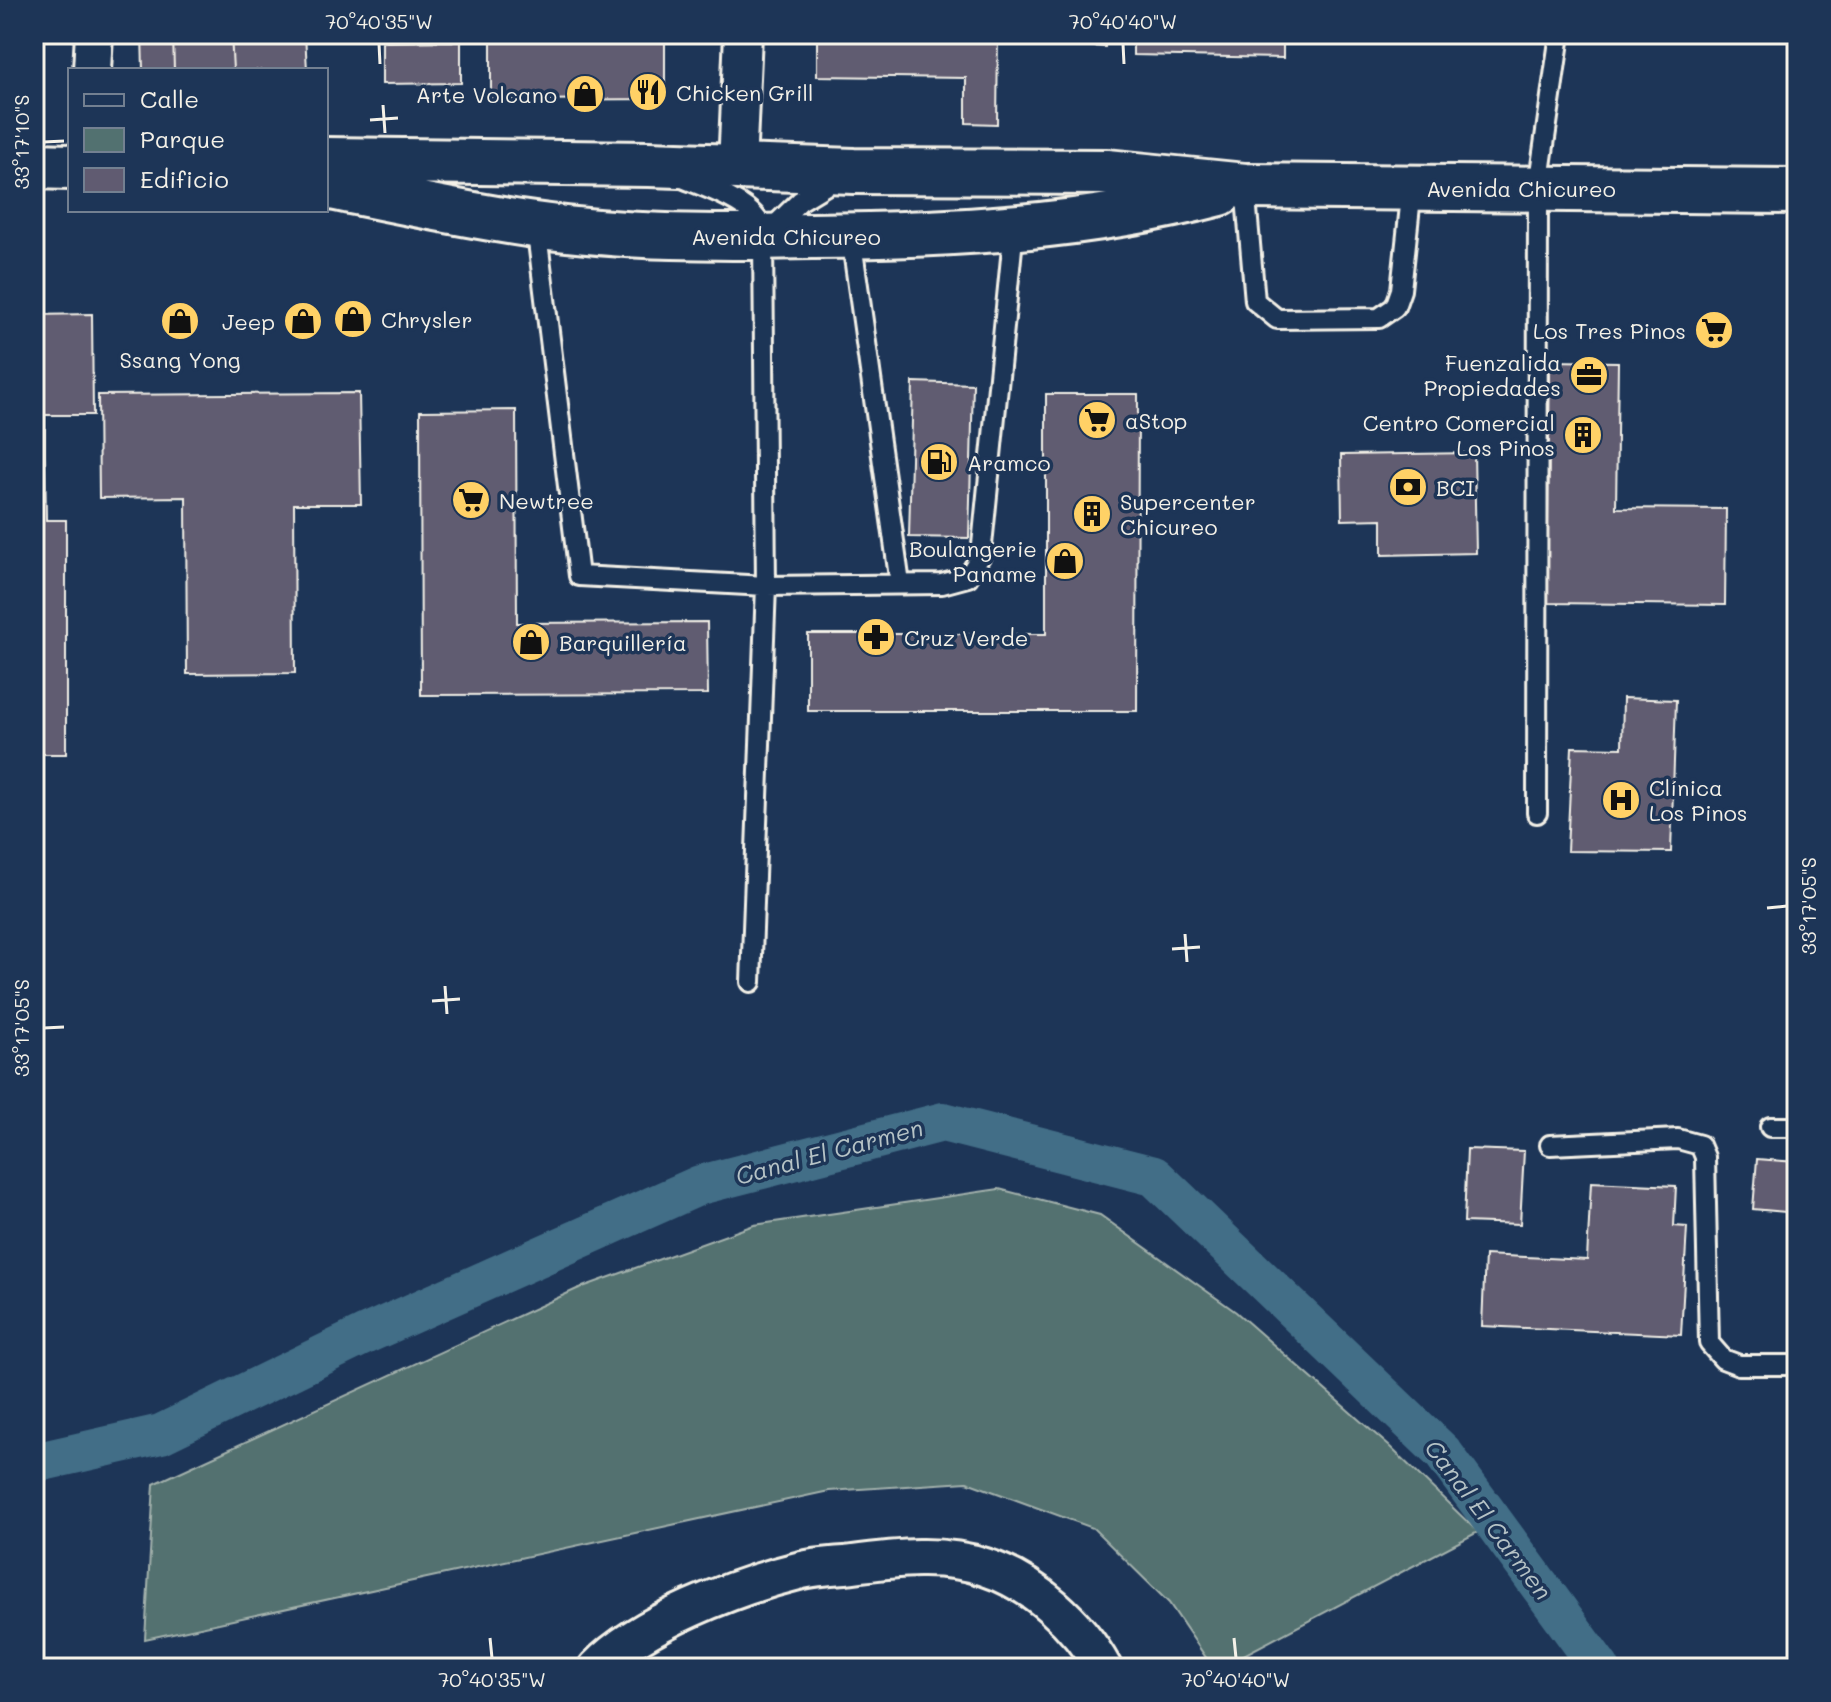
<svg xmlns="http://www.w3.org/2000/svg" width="1831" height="1702" font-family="Mali,sans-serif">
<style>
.green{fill:#527170;stroke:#a3b1ac;stroke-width:2}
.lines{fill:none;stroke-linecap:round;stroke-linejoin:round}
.canal{stroke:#426e87;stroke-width:40}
.building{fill:#605b71;stroke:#f4f1e8;stroke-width:2}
.service-casing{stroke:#f4f1e8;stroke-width:24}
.minor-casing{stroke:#f4f1e8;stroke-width:42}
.secondary-casing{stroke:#f4f1e8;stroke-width:50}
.service{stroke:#1d3557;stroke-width:18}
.minor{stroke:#1d3557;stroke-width:36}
.secondary{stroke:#1d3557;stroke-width:44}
.ticks{fill:none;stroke:#f4f1e8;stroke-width:3}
.labels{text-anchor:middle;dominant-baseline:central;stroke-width:7;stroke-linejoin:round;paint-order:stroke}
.poi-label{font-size:22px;fill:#f4f1e8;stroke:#1d3557;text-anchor:start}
.street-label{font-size:22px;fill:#f4f1e8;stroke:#1d3557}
.water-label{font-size:24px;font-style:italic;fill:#b6c3c6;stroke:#1d3557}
.neatline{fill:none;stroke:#f4f1e8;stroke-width:3}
.ticks-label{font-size:20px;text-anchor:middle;fill:#f4f1e8}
</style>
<rect width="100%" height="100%" fill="#1d3557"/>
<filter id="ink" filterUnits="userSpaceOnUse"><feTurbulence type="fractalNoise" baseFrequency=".0125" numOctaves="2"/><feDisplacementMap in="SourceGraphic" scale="16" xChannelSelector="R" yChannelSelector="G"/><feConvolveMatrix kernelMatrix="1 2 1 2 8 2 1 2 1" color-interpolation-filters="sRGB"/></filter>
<g filter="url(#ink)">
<path class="green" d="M999,1189l101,26 136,97 153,134 89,86 -259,136h-6l-44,-65 -76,-75 -126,-46 -138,9 -684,148 9,-155 423,-195 177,-64z"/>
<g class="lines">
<path class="canal" d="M34,1463l127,-29 205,-100 334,-149 243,-63 211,54 289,277 157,215"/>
</g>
<path class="building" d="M142,34h31l1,36h-31z
M173,34h58l2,36h-59z
M231,34h74l2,36h-74z
M491,34h174v65l-174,1z
M817,34h181l-1,90 -31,-1v-45l-149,-2z
M998,34h108l-1,13 -107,-7z
M1133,34h150v24l-150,-3z
M461,41v42l-79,1v-42z
M92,314l1,101h-48v39h-11v-139z
M1550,361l68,1 -2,146 110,1 -1,96 -178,-2z
M913,382l60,2 -4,154 -60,-1z
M359,393l2,111h-67l1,169 -108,1 -1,-177 -87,1 -1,-103z
M1046,394h92l-1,317h-329v-77h238z
M516,410l1,213 190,-1 1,72 -287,1 -1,-284z
M1474,453l2,100 -94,2v-36l-40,1 -1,-65z
M34,454h11l1,66h20v234h-32z
M1623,698l53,2 -5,152 -104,-1 5,-104 50,1z
M1467,1149l57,2 -4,73 -56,-2z
M1757,1159l40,3v51l-44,-4z
M1591,1182l85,4 -2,40 13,1 -6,108 -199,-9 3,-71 102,5z"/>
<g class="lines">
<g class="service-casing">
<path id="service" d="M685,179c20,8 60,22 72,40 3,5 4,13 6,19l3,348 -15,396
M1245,186l10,115 22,18 102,-1 16,-11 6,-17 11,-103
M536,225l43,351 187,10 176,-2 26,-7 13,-22 33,-327
M769,231l31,-30 33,-20
M851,236l49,348
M1537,813l1,-626 22,-153
M1770,1127h27
M1550,1145l128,-6 22,6 5,12 4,186 14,16 16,6h58"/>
</g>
<g class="minor-casing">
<path id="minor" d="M92,70l2,-36
M737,166l6,-132
M597,1668c43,-45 140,-82 201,-97 15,-4 32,-5 48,-6 46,-6 94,-13 139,2 49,16 93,56 118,101"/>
</g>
<g class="secondary-casing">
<path id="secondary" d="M326,160l323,4 205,7 253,1 138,14 552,5
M34,166l36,1
M326,186c69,14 138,29 208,39 92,13 185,13 278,11 137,-1 274,-8 408,-43"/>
</g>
<use href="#service" class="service"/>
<use href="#minor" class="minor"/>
<use href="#secondary" class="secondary"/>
</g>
</g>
<path class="ticks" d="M379,44l1,20M1123,44l1,20M383,105l2,28M370,120l28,-2M44,142l20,-1M1767,908l20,-2M1185,934l2,28M1172,949l28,-2M445,986l2,28M432,1001l28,-2M44,1028l20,-1M490,1638l2,20M1234,1638l2,20"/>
<defs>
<g id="restaurant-disc" transform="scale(2)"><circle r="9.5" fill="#ffd166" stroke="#1d3557"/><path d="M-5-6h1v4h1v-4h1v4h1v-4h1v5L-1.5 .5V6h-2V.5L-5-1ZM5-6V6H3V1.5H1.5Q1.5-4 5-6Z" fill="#111"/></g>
<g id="shop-disc" transform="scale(2)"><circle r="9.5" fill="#ffd166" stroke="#1d3557"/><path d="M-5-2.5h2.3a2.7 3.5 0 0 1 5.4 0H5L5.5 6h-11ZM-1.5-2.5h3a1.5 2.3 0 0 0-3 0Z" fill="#111"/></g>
<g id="supermarket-disc" transform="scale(2)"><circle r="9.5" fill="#ffd166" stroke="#1d3557"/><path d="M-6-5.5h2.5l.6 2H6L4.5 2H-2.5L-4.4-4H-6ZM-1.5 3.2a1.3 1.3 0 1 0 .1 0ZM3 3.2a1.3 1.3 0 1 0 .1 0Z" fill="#111"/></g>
<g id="office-disc" transform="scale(2)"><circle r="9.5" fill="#ffd166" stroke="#1d3557"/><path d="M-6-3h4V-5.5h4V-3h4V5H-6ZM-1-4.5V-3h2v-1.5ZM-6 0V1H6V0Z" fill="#111"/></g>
<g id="building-disc" transform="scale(2)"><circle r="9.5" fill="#ffd166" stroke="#1d3557"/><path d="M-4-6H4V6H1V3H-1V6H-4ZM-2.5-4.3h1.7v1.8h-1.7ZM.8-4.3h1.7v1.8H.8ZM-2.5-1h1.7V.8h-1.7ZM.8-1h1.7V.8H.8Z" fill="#111"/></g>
<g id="fuel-disc" transform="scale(2)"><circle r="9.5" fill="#ffd166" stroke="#1d3557"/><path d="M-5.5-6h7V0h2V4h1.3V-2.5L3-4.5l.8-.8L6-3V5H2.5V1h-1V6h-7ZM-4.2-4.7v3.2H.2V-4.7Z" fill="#111"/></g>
<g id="bank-disc" transform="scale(2)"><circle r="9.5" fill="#ffd166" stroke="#1d3557"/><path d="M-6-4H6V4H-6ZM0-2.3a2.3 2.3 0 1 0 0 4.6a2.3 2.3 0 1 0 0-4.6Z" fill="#111"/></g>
<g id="pharmacy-disc" transform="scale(2)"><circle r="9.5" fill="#ffd166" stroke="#1d3557"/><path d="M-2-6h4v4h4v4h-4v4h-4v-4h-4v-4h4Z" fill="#111"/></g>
<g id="hospital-disc" transform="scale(2)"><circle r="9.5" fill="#ffd166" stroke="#1d3557"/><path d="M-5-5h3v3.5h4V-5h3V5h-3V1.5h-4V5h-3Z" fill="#111"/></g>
</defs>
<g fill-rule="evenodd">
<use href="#restaurant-disc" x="648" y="92"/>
<use href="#shop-disc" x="585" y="94"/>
<use href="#shop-disc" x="353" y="319"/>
<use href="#shop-disc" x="180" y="321"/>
<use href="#shop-disc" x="303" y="321"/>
<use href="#supermarket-disc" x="1714" y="330"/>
<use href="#office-disc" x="1589" y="375"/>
<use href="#supermarket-disc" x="1097" y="420"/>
<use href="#building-disc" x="1583" y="435"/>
<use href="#fuel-disc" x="939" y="462"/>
<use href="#bank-disc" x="1408" y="487"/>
<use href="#supermarket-disc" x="471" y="500"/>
<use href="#building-disc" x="1092" y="514"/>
<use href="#shop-disc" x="1065" y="561"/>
<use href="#pharmacy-disc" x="876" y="637"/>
<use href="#shop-disc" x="531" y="642"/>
<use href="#hospital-disc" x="1621" y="800"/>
</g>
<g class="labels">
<g class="poi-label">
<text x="676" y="92">Chicken Grill</text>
<text x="557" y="94" text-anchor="end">Arte Volcano</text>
<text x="381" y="319">Chrysler</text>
<text x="275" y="321" text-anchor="end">Jeep</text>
<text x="1686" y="330" text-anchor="end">Los Tres Pinos</text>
<text x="180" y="359" text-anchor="middle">Ssang Yong</text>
<text x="1561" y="362" text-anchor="end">Fuenzalida<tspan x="1561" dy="25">Propiedades</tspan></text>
<text x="1125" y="420">aStop</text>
<text x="1555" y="422" text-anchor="end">Centro Comercial<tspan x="1555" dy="25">Los Pinos</tspan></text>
<text x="967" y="462">Aramco</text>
<text x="1436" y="487">BCI</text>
<text x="499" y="500">Newtree</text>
<text x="1120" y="501">Supercenter<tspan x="1120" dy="25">Chicureo</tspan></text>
<text x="1037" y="548" text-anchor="end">Boulangerie<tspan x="1037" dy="25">Paname</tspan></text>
<text x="904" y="637">Cruz Verde</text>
<text x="559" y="642">Barquillería</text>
<text x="1649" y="787">Clínica<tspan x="1649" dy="25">Los Pinos</tspan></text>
</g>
<g class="street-label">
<text x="1521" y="188">Avenida Chicureo</text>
<text x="786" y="236">Avenida Chicureo</text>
</g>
<g class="water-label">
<text transform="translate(829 1151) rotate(-15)">Canal El Carmen</text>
<text transform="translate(1489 1519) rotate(53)">Canal El Carmen</text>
</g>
</g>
<rect width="1831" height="1702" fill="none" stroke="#1d3557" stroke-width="88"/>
<rect x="68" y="68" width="260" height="144" fill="#1d3557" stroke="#738091" stroke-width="2"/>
<rect x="84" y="94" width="40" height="12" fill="#1d3557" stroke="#738091" stroke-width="2"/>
<text x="140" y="108" font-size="24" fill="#f4f1e8">Calle</text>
<rect x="84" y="128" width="40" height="24" fill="#527170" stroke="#738091" stroke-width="2"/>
<text x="140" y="148" font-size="24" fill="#f4f1e8">Parque</text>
<rect x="84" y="168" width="40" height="24" fill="#605b71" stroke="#738091" stroke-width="2"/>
<text x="140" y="188" font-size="24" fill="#f4f1e8">Edificio</text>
<rect x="44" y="44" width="1743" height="1614" class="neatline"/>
<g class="ticks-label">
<text x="379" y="29">70°40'35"W</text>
<text x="1123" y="29">70°40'40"W</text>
<text transform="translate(22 142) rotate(-90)" y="7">33°17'10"S</text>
<text transform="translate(1809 906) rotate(-90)" y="7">33°17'05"S</text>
<text transform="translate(22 1028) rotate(-90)" y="7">33°17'05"S</text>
<text x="492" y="1687">70°40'35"W</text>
<text x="1236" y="1687">70°40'40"W</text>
</g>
</svg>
